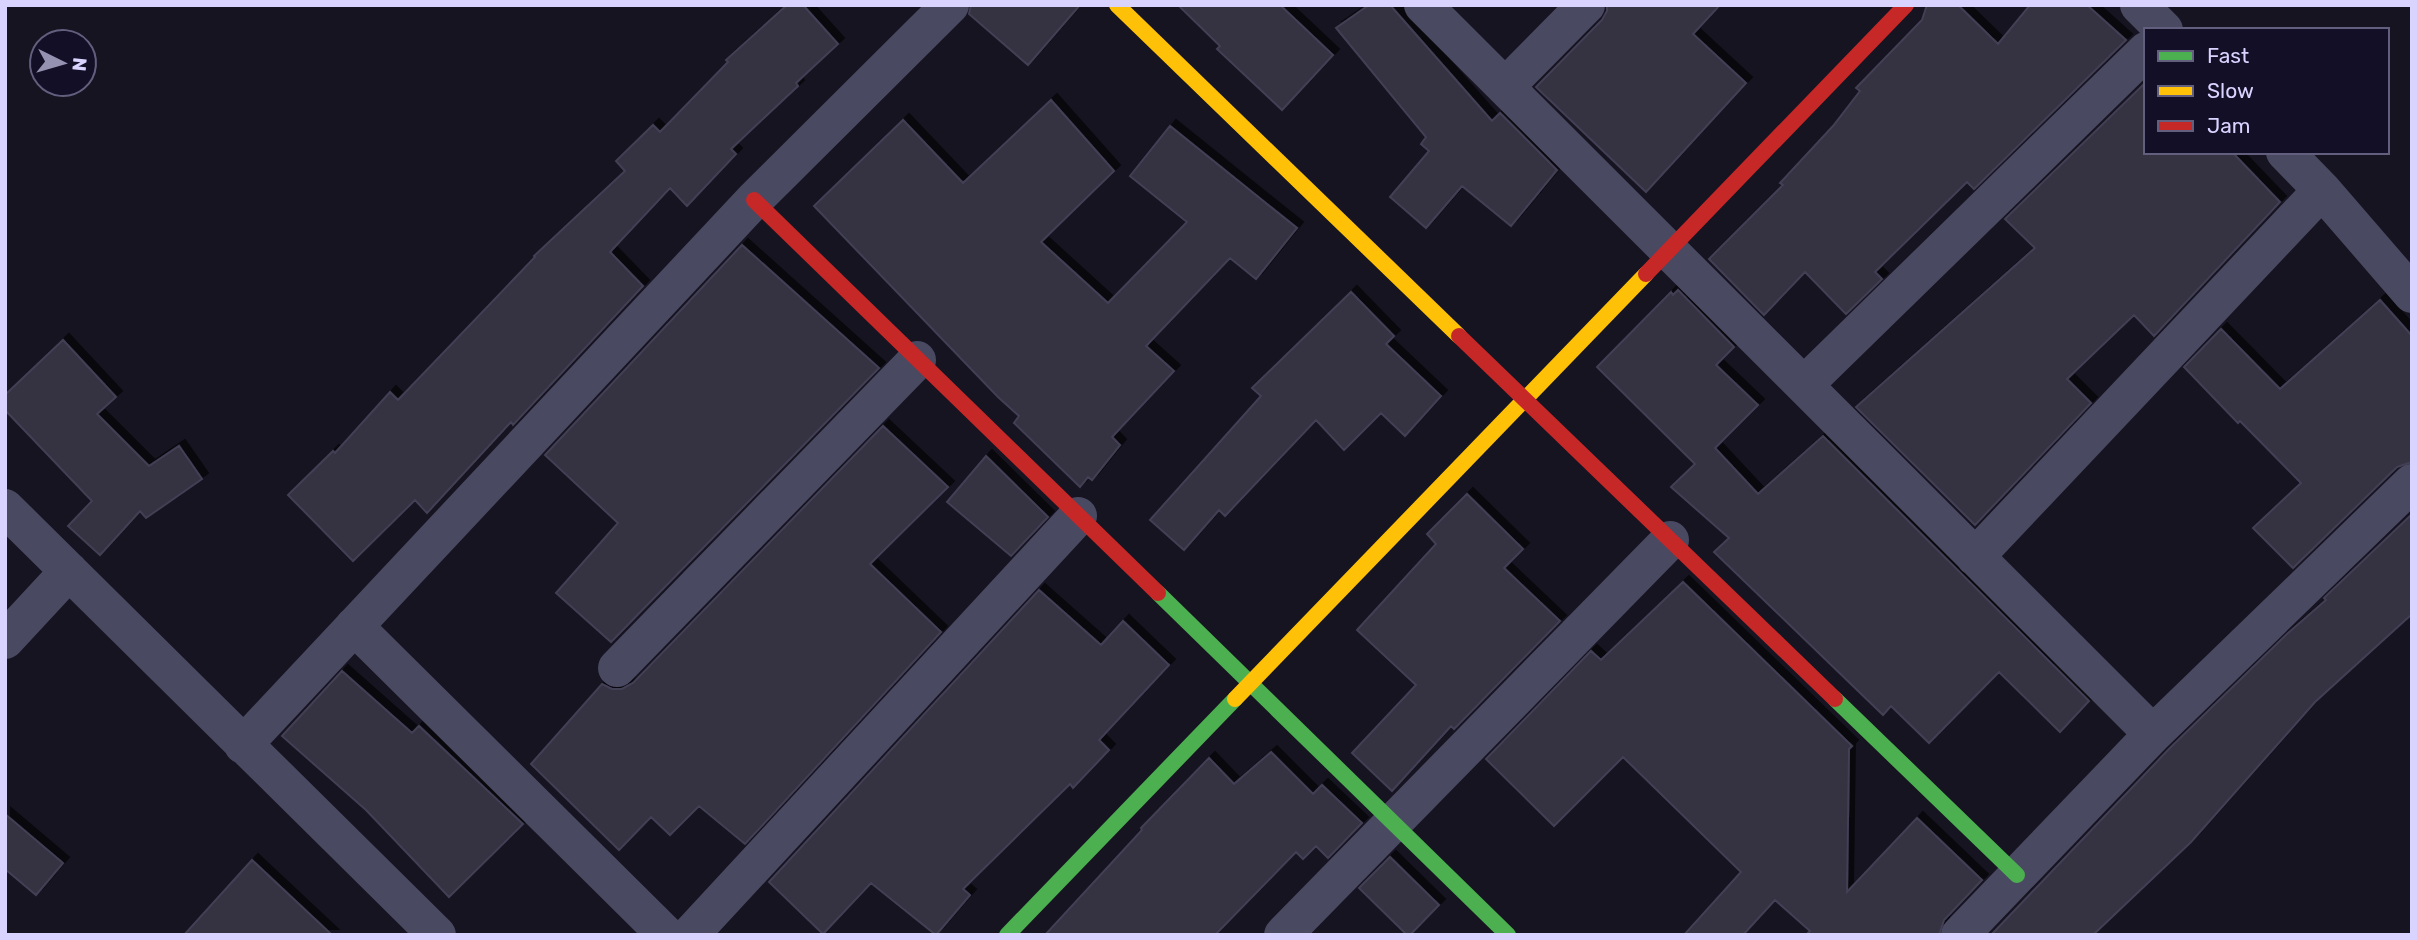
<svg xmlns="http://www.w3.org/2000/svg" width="2417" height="940" font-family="Rubik,sans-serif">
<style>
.building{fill:#343243;stroke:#433f54;stroke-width:2;filter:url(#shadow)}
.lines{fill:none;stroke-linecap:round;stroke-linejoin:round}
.street{stroke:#4a4962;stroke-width:38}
.fast{stroke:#4caf50;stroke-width:16}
.slow{stroke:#ffc107;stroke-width:16}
.jam{stroke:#c62828;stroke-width:16}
</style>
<defs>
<filter id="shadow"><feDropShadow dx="6" dy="-6" stdDeviation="0" flood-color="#0009"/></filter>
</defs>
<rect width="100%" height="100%" fill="#161421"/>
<path class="building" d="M787,5h16l35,39 -42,39 2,3 -67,63 5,5 -49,52 -17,-18 -60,64 33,34 -130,139 -2,-3 -84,91 -12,-13 -62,61 -65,-66 45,-44 2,2 55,-61 8,8 137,-143 -1,-1 91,-85 -9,-10 37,-36 7,7 68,-70 -2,-2z
M971,5h109l-52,60 -59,-51z
M1178,5h102l53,50 -51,55 -65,-61 3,-3z
M1369,5h21l102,116 8,-8 57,57 -46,56 -49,-40 -36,42 -36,-31 39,-46 -8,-7 5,-7 -90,-109z
M1607,5h113l-27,29 53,49 -100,109 -110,-105 66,-67 5,-9z
M1927,5h31l40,39 32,-39h57l39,35 -152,149 -7,-7 -92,90 7,7 -36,35 -41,-42 -41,43 -55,-56 74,-74 -3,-2 53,-57 27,-35 -4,-3 66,-68z
M2146,82v70h86l48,50 -126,134 -20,-21 -67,64 24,24 -116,122 -119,-118 179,-159 -30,-29z
M1051,100l63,71 -73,71 67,61 79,-81 -57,-46 40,-50 127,102 -41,51 -26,-21 -84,88 28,25 -62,66 8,8 -28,35 -4,-3 -8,10 -66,-64 5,-7 -21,-19 -184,-191 89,-86 60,63z
M742,245l137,123 -268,274 -55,-49 62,-70 -73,-68z
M1678,290l56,57 -18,18 42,40 -43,43 43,46 65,-58 266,265 -29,31 -61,-60 -70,71 -38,-37 -8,9 -169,-163 15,-14 -58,-51 24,-23 -98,-97 74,-75 2,3z
M1351,292l43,44 -8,8 55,52 -36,40 -24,-23 -37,37 -28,-30 -91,96 -6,-6 -35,40 -34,-30 111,-124 -9,-8z
M2380,300l32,36v126l-15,5 -104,101 -40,-40 48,-45 -61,-62 -2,2 -54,-56 37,-38 59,60z
M63,340l53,57 -19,17 52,52 30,-20 23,33 -56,39 -6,-7 -40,44 -32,-29 24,-25 -87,-91v-15z
M883,426l65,61 -78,77 71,68 -196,212 -46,-38 -29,29 -19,-18 -32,33 -88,-86 71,-80 10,5h10l11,-6z
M986,456l62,61 -37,39 -64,-54z
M1467,494l56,55 -19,19 56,53 -106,108 -3,-3 -59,65 -40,-38 64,-68 -59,-55 79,-86 -9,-10z
M2412,514v100l-97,88 -124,140 -98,93h-102l178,-186 118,-115 39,-34 -2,-2z
M1683,582l169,164 -3,3 -2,143 70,-74 65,62 -38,40 -5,15h-133l4,-4 -35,-31 -32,35h-59l57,-63 -118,-115 -69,69 -68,-67 105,-108 10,9z
M1039,590l62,55 22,-24 46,44 -70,75 10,10 -36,38 -3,-4 -107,105 7,6 -34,40 -65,-52 -48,51 -54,-52z
M342,671l70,62 7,-7 104,98 -74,73 -83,-87 -84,-74z
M1271,752l42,42 9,-9 40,38 -34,35 -12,-12 -13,13 -7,-7 -81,83h-170l97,-105 -1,-2 68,-70 25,26z
M5,814l58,49 -27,32 -31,-26z
M1390,857l49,48 -29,30h-3l-48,-47z
M252,860l80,75h-148z"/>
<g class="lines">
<path class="street" d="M1423,5l730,729
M2139,5l25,25
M1505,87l81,-82
M2285,152l37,38 90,104
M1804,385l342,-334
M5,508l432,427
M1975,557l347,-367
M354,626l312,309
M5,640l64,-69
M617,668l300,-308
M243,745l511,-545 196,-195
M690,935l388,-419
M1283,935l387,-395
M1960,935l193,-201 259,-251"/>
<path class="fast" d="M1158,593l350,342
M1835,699l182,176
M1007,935l228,-236"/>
<path class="slow" d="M1117,5l342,331
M1235,699l411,-425"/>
<path class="jam" d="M754,200l404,393
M1646,274l260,-269
M1459,336l376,363"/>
</g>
<rect width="2417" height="940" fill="none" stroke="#d9d4ff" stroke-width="14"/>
<rect x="2144" y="28" width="245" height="126" fill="#130f26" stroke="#625e7d" stroke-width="2"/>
<rect x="2158" y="51" width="35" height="10" fill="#4caf50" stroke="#625e7d" stroke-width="2"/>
<text x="2207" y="63" font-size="21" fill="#d9d4ff">Fast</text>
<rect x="2158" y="86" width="35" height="10" fill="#ffc107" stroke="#625e7d" stroke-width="2"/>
<text x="2207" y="98" font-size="21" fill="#d9d4ff">Slow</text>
<rect x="2158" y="121" width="35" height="10" fill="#c62828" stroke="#625e7d" stroke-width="2"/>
<text x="2207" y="133" font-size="21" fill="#d9d4ff">Jam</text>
<g transform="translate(63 63) rotate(95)"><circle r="33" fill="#130f26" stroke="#625e7d" stroke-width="2"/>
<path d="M0-5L12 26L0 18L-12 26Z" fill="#9591b1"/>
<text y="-10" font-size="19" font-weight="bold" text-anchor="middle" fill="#d9d4ff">N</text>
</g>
</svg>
